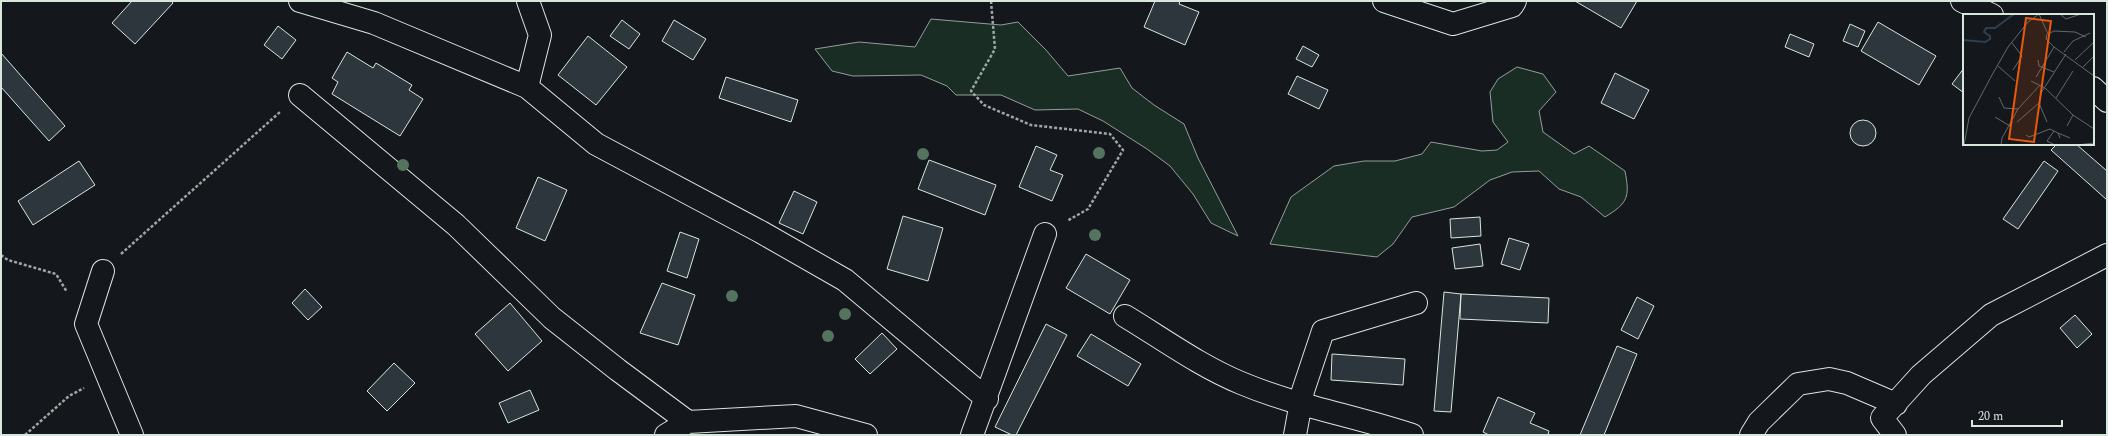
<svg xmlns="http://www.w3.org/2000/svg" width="2108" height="436" font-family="Spectral,serif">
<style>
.green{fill:#1a2d24;stroke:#939e99}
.building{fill:#2c363c;stroke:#d8e6dc}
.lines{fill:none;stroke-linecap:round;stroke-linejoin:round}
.street-casing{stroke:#d8e6dc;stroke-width:24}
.path{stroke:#9da8a2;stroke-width:2.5;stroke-dasharray:3 2;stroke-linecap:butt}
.street{stroke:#14181c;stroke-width:22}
.tree{fill:#55745f}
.inset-river{fill:none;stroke:#2f3f4d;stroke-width:2}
.inset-road{fill:none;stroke:#626a69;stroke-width:1}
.view{fill:#e8590c;fill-opacity:0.15;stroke:#e8590c;stroke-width:2}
.inset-edge{fill:none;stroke:#d8e6dc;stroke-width:2}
</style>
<rect width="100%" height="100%" fill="#14181c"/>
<path class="green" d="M931,19l70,6 17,-3 28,28 22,26 52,-8 12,20 22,17 30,19 14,34 40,78 -27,-13 -18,-29 -23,-28 -23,-17 -44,-28 -25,-12 -43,1 -34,-15h-45l-9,-9 -26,-11 -68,1 -21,-5 -17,-22 44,-7 56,5z
M1517,67l26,7 13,18 -17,19 4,21 31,22 15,-8 36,25c5,26 3,32 -20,46l-24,-20 -22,-8 -20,-18 -27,1 -22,8 -36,27 -42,10 -19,27 -16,13 -107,-13 21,-47 43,-31 30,-5h31l27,-7 9,-12 51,9 15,-1 11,-8 -15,-20 -3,-30 8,-13z"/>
<path class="building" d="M132,1h39l2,2 -38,41 -23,-21z
M1155,1h25l-1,3 20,8 -14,33 -41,-18z
M1575,1h62l-16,27z
M622,20l18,14 -11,15 -19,-13z
M674,20l32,19 -13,21 -31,-19z
M1878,22l58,34 -17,29 -58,-34z
M1850,24l15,7 -7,16 -15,-6z
M278,26l18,14 -14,19 -18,-14z
M1790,34l24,10 -5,13 -24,-10z
M588,36l39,31 -31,38 -38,-30z
M1303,46l16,9 -7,12 -16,-8z
M347,52l26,16 3,-5 36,22 -3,5 14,9 -23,37 -68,-42 6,-12 -6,-4z
M1,53l64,73 -16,15 -48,-54z
M1964,68v25l-12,-9z
M1615,73l34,17 -15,29 -33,-16z
M1297,76l31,14 -9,19 -31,-15z
M726,77l72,23 -7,22 -72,-24z
M1850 133a13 13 0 1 1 26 0a13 13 0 1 1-26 0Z
M2057,144h19l31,27v29l-56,-50z
M1036,146l21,9 -7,15 13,5 -11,26 -33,-14z
M929,160l67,25 -11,30 -67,-26z
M79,161l16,24 -62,40 -15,-24z
M2044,161l14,10 -40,58 -15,-10z
M538,177l29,13 -22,51 -29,-13z
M794,191l23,11 -14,32 -24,-11z
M903,216l40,12 -15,53 -41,-12z
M1480,217l1,19 -30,2 -1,-19z
M680,232l19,7 -12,39 -20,-7z
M1509,238l20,6 -9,26 -19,-6z
M1480,244l3,22 -28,3 -3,-21z
M1086,254l44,26 -20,34 -44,-26z
M662,283l33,12 -17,50 -38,-12z
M305,289l17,18 -14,13 -16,-17z
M1444,292l17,2 -10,118 -17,-1z
M1461,294l88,4 -1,25 -88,-4z
M1637,297l17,9 -16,33 -17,-9z
M510,303l32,38 -34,30 -33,-37z
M2075,315l17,19 -15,14 -17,-20z
M1046,324l21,11 -51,100h-4l-17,-8z
M882,333l15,16 -27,25 -15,-15z
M1091,334l50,30 -13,22 -51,-30z
M1617,346l20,8 -33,81h-24z
M1332,354l73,5 -2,26 -72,-5z
M394,363l21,20 -28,28 -20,-20z
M530,390l9,20 -31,13 -9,-20z
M1498,397l37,16 -5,10 19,8 -1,4h-59l-6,-3z"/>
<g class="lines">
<g class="street-casing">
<path id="street" d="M300,1l74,22 153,64 69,57 165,88 84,48 142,119
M1384,1l69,23 59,-18 3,-5
M1962,1l30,14
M527,87l13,-52 -12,-34
M2093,88l14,13
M300,95l156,130 96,93 66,52 70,52 108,-6 70,19
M103,271l-17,53 46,111
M1125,316c38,23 75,50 116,67 55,23 114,33 171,52
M666,435l22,-13
M972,435l73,-201
M1295,435l8,-44 20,-60 93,-28
M1751,435l8,-13 39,-38 31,-5 18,4 49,21
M1895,435l-13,-17 39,-43 70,-60 116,-60"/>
</g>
<path class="path" d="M991,1l4,48 -24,42 13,14 47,20 79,9 13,16 -35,59 -21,12
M121,254l159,-142
M1,255l7,5 48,14 11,18
M25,435l44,-39 15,-8"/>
<use href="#street" class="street"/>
</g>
<g class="tree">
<circle cx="1099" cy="153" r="6"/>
<circle cx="923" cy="154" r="6"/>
<circle cx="403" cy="165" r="6"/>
<circle cx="1095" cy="235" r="6"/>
<circle cx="732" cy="296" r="6"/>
<circle cx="845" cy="314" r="6"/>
<circle cx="828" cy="336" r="6"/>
</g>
<g transform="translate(1963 14)">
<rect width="131" height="131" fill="#14181c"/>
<path class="inset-river" d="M0,26l22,2 5,-3v-3l-6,-4 2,-4h9l19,-14"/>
<path class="inset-road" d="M76,0l9,20 6,-3 21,1 11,5M97,0l6,5 15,-5M84,20l-1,5 8,8M49,29l10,13 -9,14M101,38l9,-11 17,-8M75,46l1,6 15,6M112,46l19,-18M35,52l17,15M120,53l11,-11M73,63l18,-30 40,29M68,67l14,7 28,27 21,14M36,83l5,11 14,1M93,84l17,-27M76,89l8,19M32,103l15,9M54,108l22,-19 2,-10 25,-39M104,112l6,-11M91,117l-7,10 8,4M95,119l12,5M63,121l3,2 21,-8 8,4 2,5M1,131l5,-27 23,-43 16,-28 20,-25 11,-8M38,131l1,-7 16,-29 22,-24M114,131l17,-2"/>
<path class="view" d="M63,4l25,3 -17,121 -25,-3z"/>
<rect width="131" height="131" class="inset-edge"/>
</g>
<rect width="2108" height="436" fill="none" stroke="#d8e6dc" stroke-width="4"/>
<path d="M1972 420v6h90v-6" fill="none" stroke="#d8e6dc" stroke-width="2"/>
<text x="1978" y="420" font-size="12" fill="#d8e6dc" stroke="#14181c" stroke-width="3" paint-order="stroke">20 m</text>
</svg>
